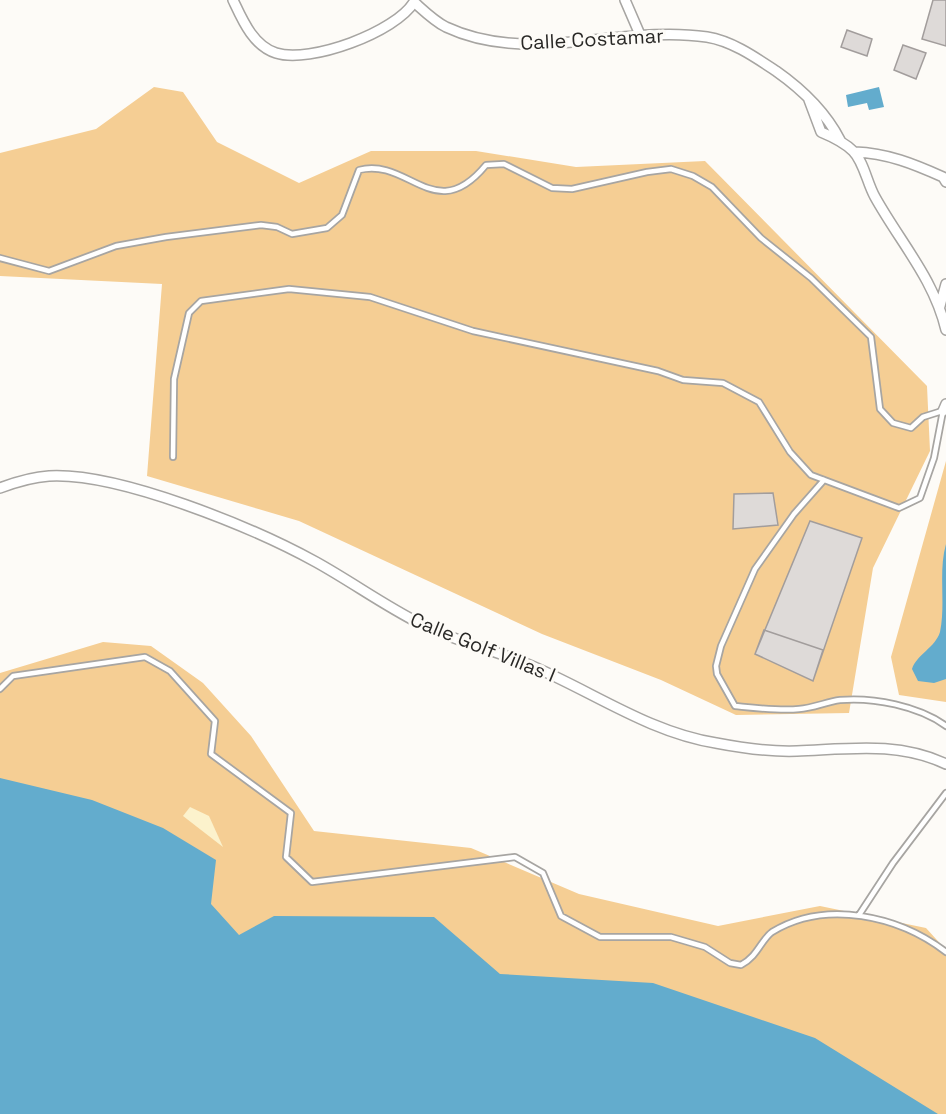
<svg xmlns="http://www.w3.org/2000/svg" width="946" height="1114" font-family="'Space Grotesk',sans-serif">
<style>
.green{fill:#f5ce94}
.sand{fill:#fcf2cc}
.water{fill:#63accd}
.building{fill:#dedad8;stroke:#a29d9c;stroke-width:1.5}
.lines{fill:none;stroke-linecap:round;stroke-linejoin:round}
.lane-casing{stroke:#a7a5a2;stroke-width:8}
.street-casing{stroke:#a7a5a2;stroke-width:12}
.lane{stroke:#fff;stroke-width:4.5}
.street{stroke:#fff;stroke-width:9}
.labels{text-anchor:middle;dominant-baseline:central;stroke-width:6;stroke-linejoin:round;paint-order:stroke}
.street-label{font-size:20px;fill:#292826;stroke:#fdfbf7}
</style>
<rect width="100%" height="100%" fill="#fdfbf7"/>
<path class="green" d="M154,87l29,5 34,50 82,41 72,-32h105l100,16 129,-6 222,225 3,65 -57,117 -24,145 -113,2 -75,-35 -119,-46 -243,-113 -152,-45 15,-192 -162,-8v-123l96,-24z
M946,461v241l-47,-7 -8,-38z
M103,642l48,4 52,37 48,53 63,95 157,17 108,46 139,32 102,-20 106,22 20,22v164h-53l-657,-160 -236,-156v-125z"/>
<path class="sand" d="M190,807l19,9 14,31 -40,-31z"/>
<path class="water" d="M879,87l5,20 -15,3 -2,-7 -19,4 -2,-12z
M946,544v135l-12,4 -16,-2 -6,-12c5,-15 23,-21 28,-37 6,-29 -2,-60 6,-88z
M0,778l92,22 71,28 53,32 -5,44 28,31 35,-19 160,1 66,57 153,9 162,55 123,76h-938z"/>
<path class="building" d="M933,0h13v46l-24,-7z
M847,30l25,9 -5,17 -26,-9z
M903,45l23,8 -10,26 -22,-9z
M773,493l5,32 -45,4 1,-35z
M810,521l52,17 -49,143 -58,-27z
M764,630l59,20 -10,31 -58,-27z"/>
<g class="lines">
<g class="lane-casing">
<path id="lane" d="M0,258l49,13 67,-25 50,-9 95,-12 16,2 15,7 35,-6 15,-13 17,-45c50,-13 76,57 127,-5l18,-1 48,24 20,1 75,-17 24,-3 22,7 19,11 49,51 50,40 60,59 9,72 13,14 18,5 12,-11 19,-6
M173,457l1,-78 15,-66 12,-12 88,-12 81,8 103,34 185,40 25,9 40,3 36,19 31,50 21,23 88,33 21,-10 14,-40 9,-47
M824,480l-30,34 -39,55 -34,77 -5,20 1,8 18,32c20,2 44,5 64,3 14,-1 27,-7 41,-9 33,-3 79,6 106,26
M0,689l13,-13 132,-19 25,14 45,50 -4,33 80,59 -5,44 26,25 203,-25 28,16 18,43 39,21h71l34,10 25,16 11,2c17,-9 20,-25 31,-33 54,-33 127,-16 174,20
M859,915l34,-52 53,-70"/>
</g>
<g class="street-casing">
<path id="street" d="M233,0c9,19 20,46 43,53 34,11 120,-21 138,-51
M625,0l16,37
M414,2c9,8 20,19 32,25 83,39 175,-3 261,10 25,4 48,20 69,34 27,19 49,40 64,69
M809,100l12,32c12,5 23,10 32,19 11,11 14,32 22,46 25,45 59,82 71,133
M855,152c32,1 59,12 88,25l3,5
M940,306l6,-22
M943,411l3,-7
M0,488c16,-6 32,-11 49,-12 70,-4 205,52 267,86 36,20 69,44 105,62 33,17 70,25 104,39 64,26 122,69 191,80 26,5 54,9 81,8 51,-2 101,-10 149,13"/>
</g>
<use href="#lane" class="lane"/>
<use href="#street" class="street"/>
</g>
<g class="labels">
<g class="street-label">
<text transform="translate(592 39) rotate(-3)">Calle Costamar</text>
<text transform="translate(483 647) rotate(22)">Calle Golf Villas I</text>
</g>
</g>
</svg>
